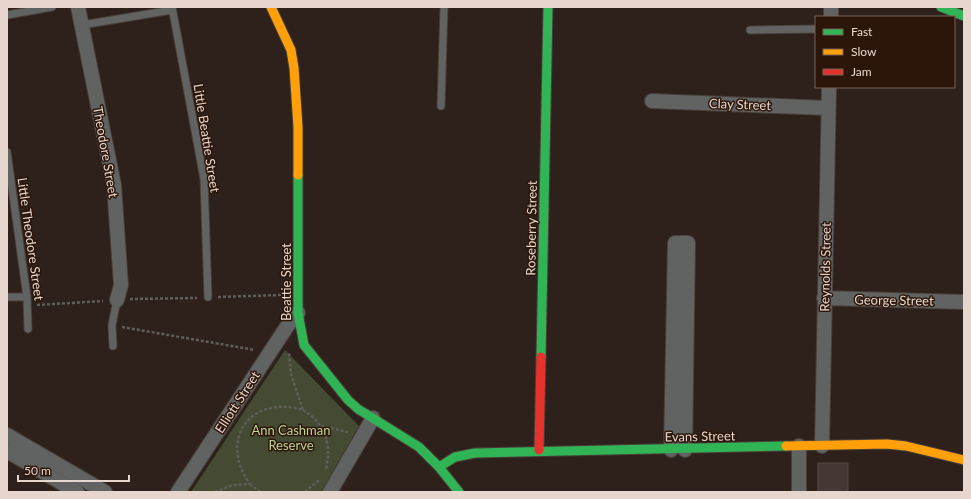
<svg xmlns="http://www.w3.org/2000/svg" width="971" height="499" font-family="Lato,sans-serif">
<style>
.green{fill:#444b32}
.building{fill:#453734;stroke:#534844}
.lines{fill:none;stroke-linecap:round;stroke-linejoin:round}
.lane-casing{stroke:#4a3f39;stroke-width:9}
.street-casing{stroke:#4a3f39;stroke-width:16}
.fast-casing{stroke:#4a3f39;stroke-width:11}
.slow-casing{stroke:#4a3f39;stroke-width:11}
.jam-casing{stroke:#4a3f39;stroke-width:11}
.path{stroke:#605d5a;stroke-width:2.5;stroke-dasharray:3 2;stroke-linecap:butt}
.lane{stroke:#606361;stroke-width:7}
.street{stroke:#606361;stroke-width:14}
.fast{stroke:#30b455;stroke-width:9}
.slow{stroke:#ff9f0a;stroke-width:9}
.jam{stroke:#e5322d;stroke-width:9}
.labels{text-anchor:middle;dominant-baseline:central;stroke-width:3;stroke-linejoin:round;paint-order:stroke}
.street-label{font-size:13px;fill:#e6d6ce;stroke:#2c1509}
.park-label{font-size:13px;fill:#bdd694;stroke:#2c1509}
</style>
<rect width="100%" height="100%" fill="#2e211b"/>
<path class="green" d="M285,350l74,76 -38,66h-130z"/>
<path class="building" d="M818,463h30v29h-30z"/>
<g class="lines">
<g class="lane-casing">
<path id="lane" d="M172,7l32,172 4,118
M7,15l45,-8
M82,25l90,-15
M750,30l66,-1
M441,106l3,-99
M7,152l20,145 1,32
M7,297h20
M113,346l-1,-21 5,-25"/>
</g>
<g class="street-casing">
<path id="street" d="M78,7l36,178 7,100 -4,15
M831,17v-10
M652,101l176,7
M824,298l140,4
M7,435l98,57
M799,446v46
M822,446l7,-359
M671,450l4,-207h13l-3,207
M7,451l70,41
M178,492l110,-167 10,-12
M330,492l43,-74"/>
</g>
<g class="fast-casing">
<path id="fast" d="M941,7l23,9
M298,175v138l6,32 44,55 10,9 61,38 20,20 20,25
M541,357l7,-350
M439,467l16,-10 20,-4 311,-7"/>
</g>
<g class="slow-casing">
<path id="slow" d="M271,7l20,43 3,18 4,59v48
M786,446l101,-2 19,2 58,14"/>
</g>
<g class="jam-casing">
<path id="jam" d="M539,450l2,-93"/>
</g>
<path class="path" d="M218,297l63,-2
M130,299l67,-1
M37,305l66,-4
M122,327l133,23
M303,410c22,13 29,34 23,59
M321,426l27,6
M250,484l10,8
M215,492l18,-7 17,-1c-32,-44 0,-90 53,-74l-12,-36 -2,-21
M305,492l14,-12"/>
<use href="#lane" class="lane"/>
<use href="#street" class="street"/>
<use href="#fast" class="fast"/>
<use href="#slow" class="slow"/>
<use href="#jam" class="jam"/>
</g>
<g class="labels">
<g class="street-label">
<text transform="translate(740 104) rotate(2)">Clay Street</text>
<text transform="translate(207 138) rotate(81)">Little Beattie Street</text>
<text transform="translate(106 152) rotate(80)">Theodore Street</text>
<text transform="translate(531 228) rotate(-89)">Roseberry Street</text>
<text transform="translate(31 239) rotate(82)">Little Theodore Street</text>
<text transform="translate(825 267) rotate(-89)">Reynolds Street</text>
<text transform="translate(286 282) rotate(-90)">Beattie Street</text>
<text transform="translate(894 300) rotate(1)">George Street</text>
<text transform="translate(237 402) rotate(-57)">Elliott Street</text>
<text transform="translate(700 436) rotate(-1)">Evans Street</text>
</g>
<g class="park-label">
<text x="291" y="430">Ann Cashman<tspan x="291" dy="15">Reserve</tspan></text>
</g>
</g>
<rect width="971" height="499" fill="none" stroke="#e6d6ce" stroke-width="16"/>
<rect x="815" y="16" width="140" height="72" fill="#2c1509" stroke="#766258"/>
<rect x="823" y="29" width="20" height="6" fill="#30b455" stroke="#766258"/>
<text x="851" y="36" font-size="12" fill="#e6d6ce">Fast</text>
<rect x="823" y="49" width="20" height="6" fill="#ff9f0a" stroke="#766258"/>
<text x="851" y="56" font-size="12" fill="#e6d6ce">Slow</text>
<rect x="823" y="69" width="20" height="6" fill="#e5322d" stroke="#766258"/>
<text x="851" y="76" font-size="12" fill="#e6d6ce">Jam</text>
<path d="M18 475v6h111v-6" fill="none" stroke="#e6d6ce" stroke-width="2"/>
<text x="24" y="475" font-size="12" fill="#e6d6ce" stroke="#2c1509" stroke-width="3" paint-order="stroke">50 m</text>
</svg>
